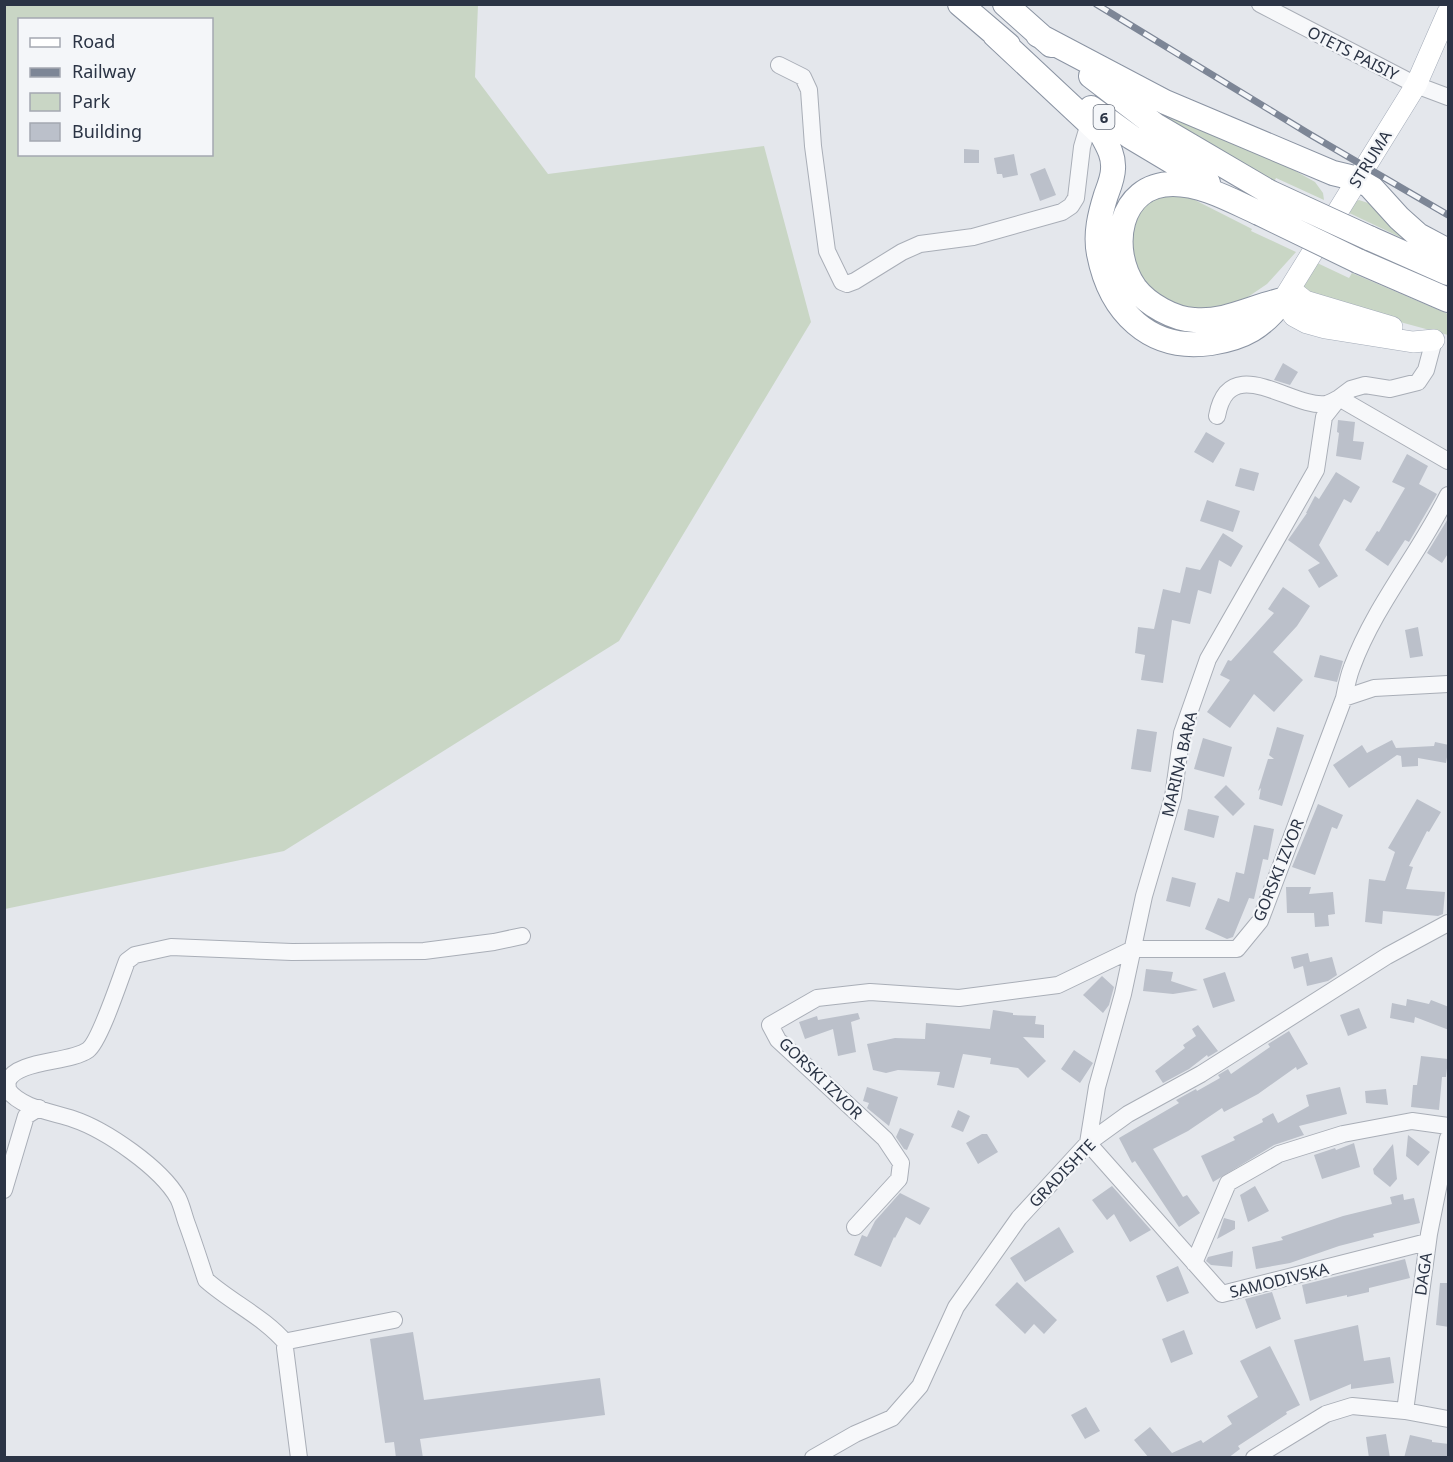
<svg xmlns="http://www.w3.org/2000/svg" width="1453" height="1462" font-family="'Noto Sans',sans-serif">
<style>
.green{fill:#c9d6c5;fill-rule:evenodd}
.building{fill:#bbc0ca}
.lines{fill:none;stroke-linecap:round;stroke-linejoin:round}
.minor-casing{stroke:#a9aeb7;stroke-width:18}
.major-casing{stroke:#a3abb8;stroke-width:22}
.highway-casing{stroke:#8b94a3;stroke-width:26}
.minor{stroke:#f7f8fa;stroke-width:16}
.major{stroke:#fff;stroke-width:21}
.highway{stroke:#fff;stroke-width:24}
.rail-casing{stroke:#7d8696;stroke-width:7}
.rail{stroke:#f4f6f9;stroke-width:4.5;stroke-dasharray:14;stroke-linecap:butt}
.highway-bridge-casing{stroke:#8b94a3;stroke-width:26;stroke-linecap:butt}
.highway-bridge{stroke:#fff;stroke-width:24}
.labels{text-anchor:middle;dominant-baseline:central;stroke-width:4.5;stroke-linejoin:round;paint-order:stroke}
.shield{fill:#f4f6f9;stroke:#676e7b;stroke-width:1.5}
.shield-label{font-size:15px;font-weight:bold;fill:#2b3445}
.street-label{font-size:16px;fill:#2b3445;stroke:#f4f6f9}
</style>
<rect width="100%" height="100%" fill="#e4e7ec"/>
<path class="green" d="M5,4l473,1 -3,72 73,97 216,-28 47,176 -192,319 -335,210 -279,58zM20,20h192v134h-192z
M1160,108l116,52 39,22 8,11 1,7 -48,-22 -2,4 -113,-63 -3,-7z
M1181,193l71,36 -1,2 45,21 -29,32 -28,19 -36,9 -31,-5 -33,-26 -9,-28 4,-38 12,-18z
M1359,200l9,3 22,22 33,23 -78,-37 5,-7z
M1313,261l36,17 3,-5 96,41v21l-140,-38 -8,-14z"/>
<path class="building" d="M964,149l15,1v13h-15z
M1014,154l4,21 -15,3 -1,-4h-5l-3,-16z
M1045,168l11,27 -16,6 -10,-27z
M1283,363l15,9 -8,13 -16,-5z
M1338,420l17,2 -2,19 11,1 -3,18 -25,-4 3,-23 -2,-1z
M1206,432l19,11 -12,20 -19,-11z
M1407,454l21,12 -9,18 18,10 -28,48 -4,-2 -17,26 -23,-16 12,-19 2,1 26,-44 -13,-6z
M1240,468l19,5 -5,18 -19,-5z
M1336,472l24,15 -9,16 -7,-4 -25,46 19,31 -19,12 -11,-18 12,-7 -32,-23 19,-27h-1l9,-17 4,3z
M1207,500l33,11 -7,21 -33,-11z
M1449,517v35l-7,11 -15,-10z
M1223,533l20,13 -12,21 -12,-7 -8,34 -13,-4 -8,34 -18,-4 -9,63 -22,-3 4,-25 -10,-2 3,-26 16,2 9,-40 17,4 6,-26 14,3z
M1283,587l27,19 -13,20 -24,26 30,28 -29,32 -20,-18 -24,34 -23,-16 23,-32 -10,-5 8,-15 3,1 43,-48 -6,-4z
M1418,627l5,29 -13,2 -5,-28z
M1320,655l23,6 -6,21 -23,-5z
M1277,727l27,8 -22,71 -23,-7 2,-11 -3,3 10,-32h6l-5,-4z
M1137,729l20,3 -6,40 -20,-3z
M1203,738l29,9 -8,30 -30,-8z
M1392,740l4,8 38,-2 1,-4 14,3 -3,18 -28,-5v8l-16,1 -1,-11 -4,-1 -48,33 -16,-23 29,-20 5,8z
M1226,785l19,19 -12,12 -19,-19z
M1417,799l24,13 -12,20 -2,-1 -18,35 4,1 -7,22 39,3 -2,22 -5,2 -55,-5 -1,13 -17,-2 4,-43 16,2 10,-29 -7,-4z
M1318,804l25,11 -6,14 -5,-2 -17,48 -23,-8z
M1188,809l31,7 -5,22 -30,-8z
M1254,825l20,4 -6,31 -5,-1 -9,40 -5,-1 -16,39 -6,2 -22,-10 13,-31 11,4 7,-30 8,2z
M1172,877l24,6 -6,24 -24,-6z
M1286,887h25l-2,7 24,-2 2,22 -7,1 1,11 -14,1 -1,-14h-27z
M1308,953l2,9 22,-5 5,18 -9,6 -21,5 -4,-20 -9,3 -3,-12z
M1146,969l27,3 -2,9 27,9 -25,4 -30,-3z
M1225,972l10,29 -22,7 -10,-29z
M1102,976l12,11 -5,18 -6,8 -20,-18z
M1407,999l22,5 2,-4 18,7v23l-34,-13 -1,6 -24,-5 2,-15 14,3z
M1359,1008l8,20 -19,8 -8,-21z
M993,1010l20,3v2l23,1 -1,8 9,1v13l-21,-1 23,24 -18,17 -10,-10 -28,-4 1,-6 -28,-4 -9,34 -17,-3 3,-13 -42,-2 -12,3 -13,-3 -6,-26 28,-6 30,1 1,-16 64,6z
M858,1013l2,6 -9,3 5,30 -18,4 -5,-27 -28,10 -6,-17 18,-6 1,4z
M1198,1025l20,26 -10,6 -1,-2 -18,14 -26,14 -8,-12 30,-23 -2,-3 13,-9 -4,-7z
M1289,1031l19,33 -11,6 -1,-3 -38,27 -34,18 -2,-4 -34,23 -35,18 30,48 4,-2 13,18 -21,14 -44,-66 -3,2 -13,-25 60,-35 -3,-3 20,-11 1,2 23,-13 -2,-3 10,-6 3,5 39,-27 -2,-3z
M1074,1050l19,13 -13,20 -19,-14z
M1421,1056l27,3 -2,18h-4l-3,33 -28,-3 2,-22h4z
M867,1087l31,10 -9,29 -22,-18 2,-5 -6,-2z
M1340,1087l7,27 -48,12 5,9 -30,10 -61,37 -12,-26 34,-16 -2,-3 30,-15 -1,-3 11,-6 5,10 31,-17 -3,-11z
M1386,1089l2,16 -22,-2 -1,-12z
M958,1110l12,6 -7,16 -12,-5z
M900,1128l14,6 -7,16 -3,-1 -8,-12z
M982,1134h5l11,18 -20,12 -12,-21z
M1408,1135l22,17 -12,14 -12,-10z
M1354,1143l6,24 -38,12 -8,-24 21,-7 1,2z
M1393,1144l4,35 -7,8 -16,-13 -1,-5z
M1112,1186l39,44 -21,12 -16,-28 -7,6 -15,-20z
M1255,1186l14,25 -21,11 -8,-27z
M900,1193l30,15 -10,17 -14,-8 -11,21 -1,-1 -13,30 -27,-12 8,-20 5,2 8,-16z
M1403,1194l1,6 10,-2 6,25 -47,11 1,3 -35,9 -49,17 -34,6 -4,-22 31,-7 -2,-3 62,-21 49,-12 -2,-7z
M1224,1218l11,3v8l-18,10z
M1059,1227l15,25 -49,30 -15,-24z
M1233,1251l-1,16 -21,-2 -5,-4 2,-4z
M1405,1259l5,19 -41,10v4l-22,5v-2l-41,9 -4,-19z
M1178,1266l11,27 -22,9 -11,-26z
M1017,1282l40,38 -13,14 -10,-10 -9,10 -30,-29z
M1440,1283h9v44l-13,-2z
M1272,1292l9,27 -25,10 -11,-30z
M1358,1325l6,36 26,-4 4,26 -43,6v-5l-41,17 -16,-61z
M1184,1330l9,24 -22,9 -9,-24z
M413,1332l11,68 176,-22 5,37 -185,24 3,19h-27l-2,-16 -9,1 -15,-104z
M1270,1346l30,59 -14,7 1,2 -49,32 2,3 -12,9h-79l-15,-18 16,-13 22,26 29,-13 2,3 29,-19 -5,-8 31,-19 -18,-36z
M1086,1407l14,24 -15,8 -14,-24z
M1386,1434l4,24h-21l-3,-21z
M1410,1435l22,5v2l17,2v14h-45z"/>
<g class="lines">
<g class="minor-casing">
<path id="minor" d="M1260,4l156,81 32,12
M779,65l24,12 6,13 4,56 14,105 15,31 5,2 8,-3 47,-29 18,-8 53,-7 89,-25 9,-6 5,-8 6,-51 7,-24
M1217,416c12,-66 75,-7 109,-12 4,-1 9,-4 13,-6l109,63
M1344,698l30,-10 74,-4
M4,1190l22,-74 13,-8
M855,1227l44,-48 2,-16 -16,-24 -107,-99 -8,-15 47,-27 53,-6 89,6 99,-13 75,-36h104l23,-28 84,-223c2,-10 4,-21 8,-31 23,-62 67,-113 96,-172
M1427,1242l-205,52 -134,-151 9,-56 26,-93 21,-98 29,-99 9,-64 26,-74 108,-189 8,-53 15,-19 12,-9 14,-4 25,4 28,-7 8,-12 8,-30
M1194,1263l34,-80 51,-29 64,-20 69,-13 36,5
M286,1343l2,-2 106,-21
M1405,1411l24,-177 19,-96
M299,1458l-14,-110 1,-5c-22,-26 -54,-40 -80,-63 -6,-18 -12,-37 -19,-56 -3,-8 -5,-18 -9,-26 -17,-30 -72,-68 -105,-79 -21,-7 -52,-11 -65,-29 0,-3 -1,-6 0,-9 8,-21 62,-18 80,-31 12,-9 32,-71 39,-89l8,-6 36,-8 121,5 132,-1 70,-9 28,-6
M813,1458l42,-24 37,-16 28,-32 36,-79 63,-89 69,-75 40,-29 73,-40 186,-118 61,-33
M1254,1458l72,-44 26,-8 53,5 43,8"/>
</g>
<g class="major-casing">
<path id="major" d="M1290,289l15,12 87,26
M1434,340l-21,2 -88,-14 -18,-5 -13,-7 -11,-16 133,-215 32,-73"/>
</g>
<g class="highway-casing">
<path id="highway" d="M960,4l48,41
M1005,4l46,41
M995,35l107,100c6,11 12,21 11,34 0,8 -4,18 -7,26 -6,19 -11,39 -7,59 11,57 50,98 112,89 33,-5 52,-16 72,-43
M1038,35l127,67 168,71 25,6 12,7 29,32 19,17 30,16
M1091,76l64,49 114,67
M1091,108l40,29 77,46
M1259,213c-27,-12 -56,-29 -86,-29 -55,0 -65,66 -38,104 13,17 39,31 59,32 31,3 60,-14 89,-20
M1369,238l79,35
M1358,261l90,39"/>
</g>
<use href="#minor" class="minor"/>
<use href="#major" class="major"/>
<use href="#highway" class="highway"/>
<g class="rail-casing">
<path id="rail" d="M1096,4l215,131 137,80"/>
</g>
<use href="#rail" class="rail"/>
<g class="highway-bridge-casing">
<path id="highway-bridge" d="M1269,192l100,46
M1259,213l99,48"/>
</g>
<use href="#highway-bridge" class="highway-bridge"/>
</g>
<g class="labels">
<rect class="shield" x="1093.5" y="105" width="21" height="24" rx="4.5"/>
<g class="shield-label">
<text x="1104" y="117">6</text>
</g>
<g class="street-label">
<text transform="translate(1353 53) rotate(27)">OTETS PAISIY</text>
<text transform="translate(1370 159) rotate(-58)">STRUMA</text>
<text transform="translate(1179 764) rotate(-77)">MARINA BARA</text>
<text transform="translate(1278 870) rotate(-68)">GORSKI IZVOR</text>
<text transform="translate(821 1078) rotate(44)">GORSKI IZVOR</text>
<text transform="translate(1062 1173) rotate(-46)">GRADISHTE</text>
<text transform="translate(1423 1274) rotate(-82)">DAGA</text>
<text transform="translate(1279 1280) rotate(-14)">SAMODIVSKA</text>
</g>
</g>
<rect width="1453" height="1462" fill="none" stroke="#2b3445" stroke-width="12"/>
<rect x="18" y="18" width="195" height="138" fill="#f4f6f9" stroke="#a4a8b1" stroke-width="1.5"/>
<rect x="30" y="38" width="30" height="9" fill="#ffffff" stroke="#a4a8b1" stroke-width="1.5"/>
<text x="72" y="48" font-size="18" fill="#2b3445">Road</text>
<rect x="30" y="68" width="30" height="9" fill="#7d8696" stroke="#a4a8b1" stroke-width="1.5"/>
<text x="72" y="78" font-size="18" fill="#2b3445">Railway</text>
<rect x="30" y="93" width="30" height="18" fill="#c9d6c5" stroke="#a4a8b1" stroke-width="1.5"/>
<text x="72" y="108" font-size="18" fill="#2b3445">Park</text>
<rect x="30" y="123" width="30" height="18" fill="#bbc0ca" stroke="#a4a8b1" stroke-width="1.5"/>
<text x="72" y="138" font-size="18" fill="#2b3445">Building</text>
</svg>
